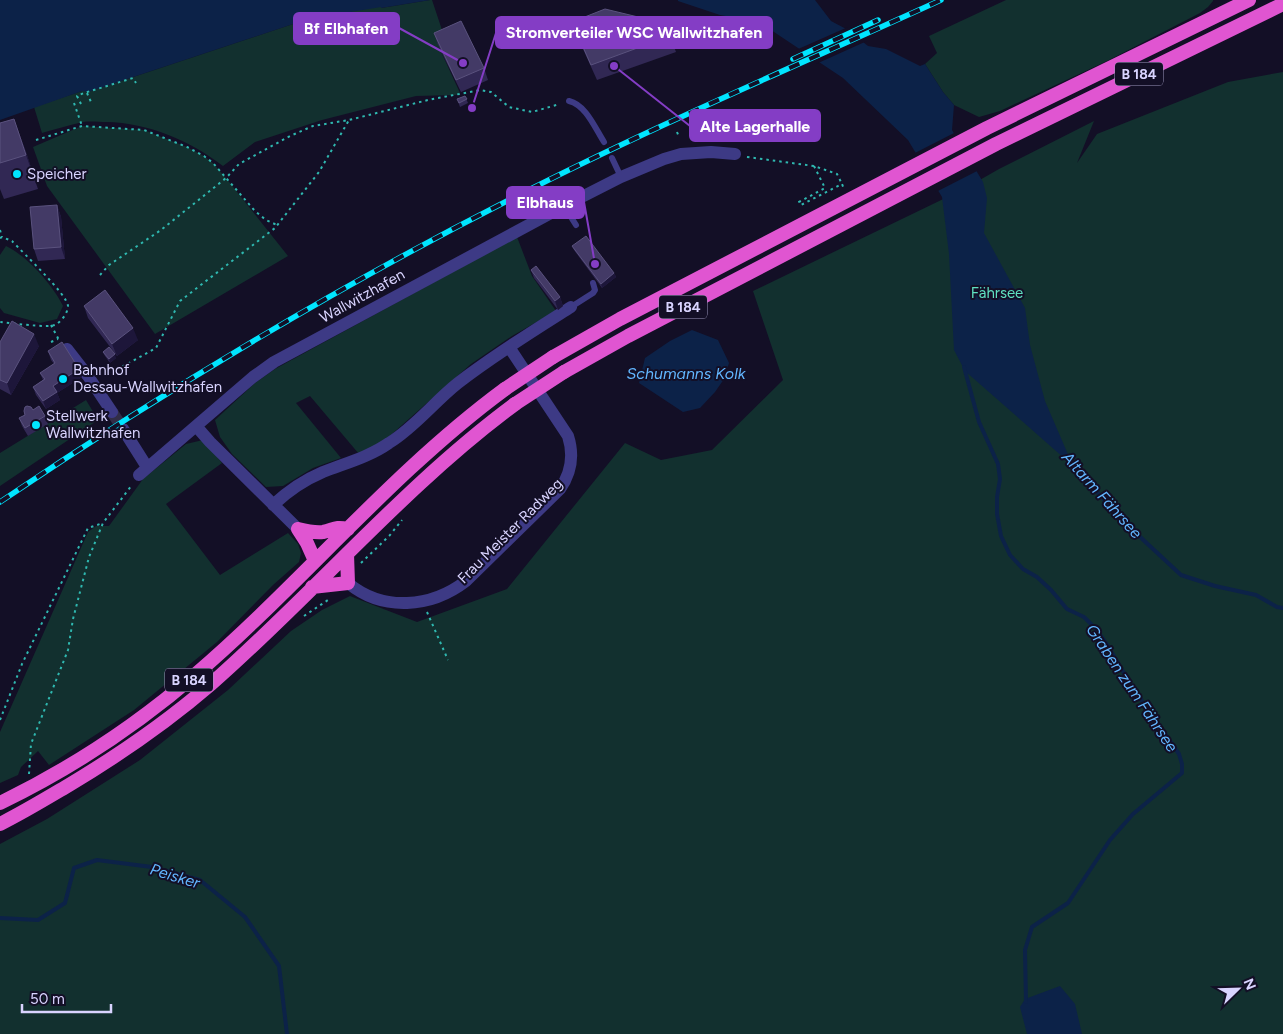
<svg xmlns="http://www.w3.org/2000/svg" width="1283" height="1034" font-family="Figtree,sans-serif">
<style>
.green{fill:#12302f}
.water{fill:#0c2248}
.pier{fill:#130f26}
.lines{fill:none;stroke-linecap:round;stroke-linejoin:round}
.stream{stroke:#0c2248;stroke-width:4}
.minor-tunnel{stroke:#312d47;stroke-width:12;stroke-dasharray:12 6;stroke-linecap:butt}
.path{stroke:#2fb8b0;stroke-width:2;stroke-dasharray:2.5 4;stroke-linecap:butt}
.service{stroke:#3d3a85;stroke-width:6}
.minor{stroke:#3d3a85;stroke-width:12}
.trunk{stroke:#e055d1;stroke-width:14}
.rail-casing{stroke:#00e5ff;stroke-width:5.5}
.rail{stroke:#130f26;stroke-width:4;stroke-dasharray:11;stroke-linecap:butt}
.trunk-bridge{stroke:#e055d1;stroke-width:14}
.wall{fill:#312854}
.shaded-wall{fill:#1d163a}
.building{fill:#433a66;stroke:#5a527e}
.poi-dot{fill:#00e5ff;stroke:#130f26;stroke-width:2}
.labels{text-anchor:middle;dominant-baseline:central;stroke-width:4;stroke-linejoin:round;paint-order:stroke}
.shield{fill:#130f26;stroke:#9e99be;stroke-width:1}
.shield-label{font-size:14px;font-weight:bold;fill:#d9d4ff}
.poi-label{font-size:15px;fill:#d9d4ff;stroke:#130f26;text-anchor:start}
.park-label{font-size:15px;fill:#5fe0c0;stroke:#130f26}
.street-label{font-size:15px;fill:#d9d4ff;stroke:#130f26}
.water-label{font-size:16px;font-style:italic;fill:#62b6ff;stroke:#130f26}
.leader{fill:none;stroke:#843dc5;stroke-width:2}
.callout-dot{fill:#843dc5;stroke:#130f26;stroke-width:2}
.callout{fill:#843dc5;stroke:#843dc5;stroke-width:2}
.callout-label{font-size:16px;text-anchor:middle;font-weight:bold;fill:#fff}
</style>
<rect width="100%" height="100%" fill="#130f26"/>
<path class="green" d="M430,0h2l13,39 -7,6 22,48 -4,2 -40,1 -94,24 -67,22 -32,24c-34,-26 -74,-43 -117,-44 -7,0 -16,-1 -23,0 -14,3 -27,7 -41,11l-8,-26 48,-16h6l24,-7 196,-65 73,-13v2z
M1006,0h207v1l-5,6 -8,6 -93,48 -107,50 -21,6 -25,-12 -11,-13 -18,-28 12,-11 -8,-17z
M1283,72v962h-1283v-190l47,-25 93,-59 88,-70 63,-59 31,-21 28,-14 67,26 90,-33 118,-146 36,17 51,-10 71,-70 -30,-89 211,-102 35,-20 95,-48 -17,42 20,-29 131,-52z
M82,126l62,4 43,17 17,9 9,7 13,15 62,78 -133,78 -108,-148 -14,-39z
M517,237l15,39 24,35 -44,25 -41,28 -87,77 -25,13 -49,-58 -14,7 45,55 -28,10 -30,18 -17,1 -34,-33 -12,-17 -5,-17 40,-37 20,-14z
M6,246c21,10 47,39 57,60l-6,13 -17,4 -36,-10 -4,-5v-53z
M86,400l12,20 -98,66v-33z
M203,440l19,23 -56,41 54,71 68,-42 10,11 3,9 -2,9 -26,23 -56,57 -83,68 -85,55 -11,-14 -17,16 -3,8 -18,8v-51l88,-200 8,-6h13l34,-47 43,-35z"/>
<path class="water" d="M0,0h430l-49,8v-1l-73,12 -196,65 -24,8 -6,-1 -82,29z
M678,0h137l16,21 17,9 20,16 18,3 34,17 5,-2 18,28 11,13 -2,25 31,52 4,16 -3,35 41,75 5,37 15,56 28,65 -108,-95 -11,-21 -5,-96 -7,-57 -34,-57 -65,-62 -84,-56 -39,-7 -42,-14z
M692,330l26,10 11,23 -5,16 -9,13 -15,16 -17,4 -44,-29 6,-25 25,-17z
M1060,986l15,18 7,30h-55l-7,-27 5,-8z"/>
<path class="pier" d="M848,27l19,14 -51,23 -20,-14z
M956,132l23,38 -43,22 -23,-38z"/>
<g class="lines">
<path class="stream" d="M964,367l15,55 19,42 2,15 -3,18v17l4,22 9,19 13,14 14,8 14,13 16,19 17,8 12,12 12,17 23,39 48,69 3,10v9l-49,41 -23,26 -42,63 -36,24 -7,23 1,52
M1071,463l53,59 57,53 34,11 41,9 21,12 6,1
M0,918l38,2 27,-17 9,-35 23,-8 55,7 48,13 45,37 34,49 8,68"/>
<path class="minor-tunnel" d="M112,412l11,17"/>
<path class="path" d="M87,93l4,9
M74,103l8,23
M81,104l-4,-8 7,-3 49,-15 3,5
M677,132l2,5
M36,140l46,-14 62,4 43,17 17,9 9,7 42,48 11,9 11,5
M747,157l67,9 23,8 5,10
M814,166l11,22 -26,14 2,3 41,-21 2,5
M0,230l2,7
M0,238l2,-1 10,4c10,11 55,53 56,65 0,7 -7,16 -13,19 -9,3 -44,-2 -55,-3
M100,275l9,-10 52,-35 65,-52 13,-14 51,-28 23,-10 36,-6 79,-20 52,-10 11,2 18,15 23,5 28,-8
M51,325l8,15
M51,342l7,-3
M111,373l45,-25 24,-47 95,-73 44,-56 30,-52
M361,563l29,-28 12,-15
M427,612l21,48
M304,616l27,-18
M0,720l22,-56 66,-136 15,-5
M29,774l2,-30 37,-94 5,-31 16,-62 14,-34 29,-38"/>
<path class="service" d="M569,101c17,4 26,27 35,41
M612,158l9,19
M564,206l12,19
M571,307l22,-14 2,-3 -2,-7"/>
<path class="minor" d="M67,349l21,27 24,36
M196,426l14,16 88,87
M123,429l24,38
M139,475l114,-98 21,-15 290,-156 57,-29 43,-18 17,-5 30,-2 24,2
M273,505c15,-14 31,-25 50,-33 23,-9 46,-15 66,-29 26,-16 45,-41 69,-60 36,-28 75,-52 113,-76
M348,583c35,29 83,25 118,-2l94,-92c12,-17 14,-34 8,-53l-59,-89"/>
<path class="trunk" d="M553,357l67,-38 367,-191 262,-128
M564,372l64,-36 368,-192 287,-140
M298,529c8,2 16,4 25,3 11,-2 11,-6 25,-3
M298,529l9,14 8,18
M312,587l36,-4 -1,-29
M0,803c70,-34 137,-78 196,-129 106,-91 195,-201 309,-285
M0,824c24,-12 47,-26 69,-39 50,-30 98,-63 142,-101 104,-91 193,-198 304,-280"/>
<g class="rail-casing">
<path id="rail" d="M793,59l85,-39
M0,502c163,-110 332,-212 507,-301 142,-73 289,-135 434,-201"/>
</g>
<use href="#rail" class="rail"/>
<path class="trunk-bridge" d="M505,389l48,-32
M515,404l49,-32"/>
</g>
<path class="wall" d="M572,22l98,14 6,16 -79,28 -19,-42z
M434,33l50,35 4,12 -27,12 -23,-47z
M465,96l3,7 -8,4 -3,-8z
M14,119l12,33 12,37 -34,10 -4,-10v-66z
M57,205l4,12 4,42 -27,2 -4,-12z
M572,246l42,27 2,4 -14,11 -28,-38z
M531,270l29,27 3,9 -5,4 -24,-32z
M84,306l54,34 -21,16 -29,-38z
M0,342l39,4 -28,49 -11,-6z
M48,351l34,26 -25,16 3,7 -14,9 -10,-14 -3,-8 10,-7 -3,-7 14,-9 -3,-4z
M103,352l13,6 -6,5 -5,-7z
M33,410l12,6 3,8 -20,12 -6,-10 -3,-8 6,-3 -1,-4z"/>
<path class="shaded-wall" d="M14,119l12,33 12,37 -12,-34z
M57,205l4,12 4,42 -4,-12z
M614,273l2,4 -14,11 -1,-4z
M560,297l3,9 -5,4 -3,-9z
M133,328l5,12 -21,16 -5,-12z
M34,334l5,12 -28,49 -4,-12z
M115,354l1,4 -6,5 -1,-4z
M79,369l3,8 -25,16 3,7 -14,9 -3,-8 10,-15z"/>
<path class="building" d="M605,9l58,14 7,13 -79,29 -19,-43z
M461,21l23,47 -28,12 -22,-47z
M465,96l2,3 -8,4 -2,-4z
M14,119l12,36 -26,8v-40z
M57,205l4,42 -27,2 -4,-42z
M586,236l28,37 -13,11 -29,-38z
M536,266l24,31 -5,4 -24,-31z
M105,290l28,38 -21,16 -28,-38z
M12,321l22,13 -27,49 -7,-3v-38z
M62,342l17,27 -26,17 4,6 -14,9 -10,-14 12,-8 -5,-6 15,-10 -7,-12z
M109,347l6,7 -6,5 -6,-7z
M27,406l4,1 2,3 6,-4 6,10 -20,12 -6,-10 6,-3 -1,-4 1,-4z"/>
<g class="poi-dot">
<circle cx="17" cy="174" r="5"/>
<circle cx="63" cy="379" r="5"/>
<circle cx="36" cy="425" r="5"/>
</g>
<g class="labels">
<g class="shield">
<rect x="1115" y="62.5" width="48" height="23" rx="4"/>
<rect x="659" y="295.5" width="48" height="23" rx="4"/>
<rect x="165" y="668.5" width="48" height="23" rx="4"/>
</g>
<g class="shield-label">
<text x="1139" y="74">B 184</text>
<text x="683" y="307">B 184</text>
<text x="189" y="680">B 184</text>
</g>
<g class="poi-label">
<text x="27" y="174">Speicher</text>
<text x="73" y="370">Bahnhof<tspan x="73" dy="17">Dessau-Wallwitzhafen</tspan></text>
<text x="46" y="416">Stellwerk<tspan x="46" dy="17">Wallwitzhafen</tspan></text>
</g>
<g class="park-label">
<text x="997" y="293">Fährsee</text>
</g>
<g class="street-label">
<text transform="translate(362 296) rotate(-29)">Wallwitzhafen</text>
<text transform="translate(510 531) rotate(-45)">Frau Meister Radweg</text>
</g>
<g class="water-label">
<text x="686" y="373">Schumanns Kolk</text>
<text transform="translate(1102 495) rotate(48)">Altarm Fährsee</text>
<text transform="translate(1132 688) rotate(56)">Graben zum Fährsee</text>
<text transform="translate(175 876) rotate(17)">Peisker</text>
</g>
</g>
<path class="leader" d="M463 63L399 28M472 108L496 33M614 66L690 126M595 264L584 202"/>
<g class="callout-dot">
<circle cx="463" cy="63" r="5"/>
<circle cx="472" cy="108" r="5"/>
<circle cx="614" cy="66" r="5"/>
<circle cx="595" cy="264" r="5"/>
</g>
<g class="callout">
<rect x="294" y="13" width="105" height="31" rx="5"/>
<rect x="496" y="17" width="276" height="31" rx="5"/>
<rect x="690" y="110" width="130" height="31" rx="5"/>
<rect x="507" y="187" width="77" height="31" rx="5"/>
</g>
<g class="callout-label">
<text x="346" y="34">Bf Elbhafen</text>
<text x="634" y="38">Stromverteiler WSC Wallwitzhafen</text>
<text x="755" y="132">Alte Lagerhalle</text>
<text x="545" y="208">Elbhaus</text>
</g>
<g transform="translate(1238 989) rotate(67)" stroke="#130f26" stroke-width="4" paint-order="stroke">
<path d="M0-4L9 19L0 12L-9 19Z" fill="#d9d4ff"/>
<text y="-8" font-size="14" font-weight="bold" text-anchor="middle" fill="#d9d4ff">N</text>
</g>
<path d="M22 1004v8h89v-8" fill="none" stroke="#d9d4ff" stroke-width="2.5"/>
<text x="30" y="1004" font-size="15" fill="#d9d4ff" stroke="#130f26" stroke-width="4" paint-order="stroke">50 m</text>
</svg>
